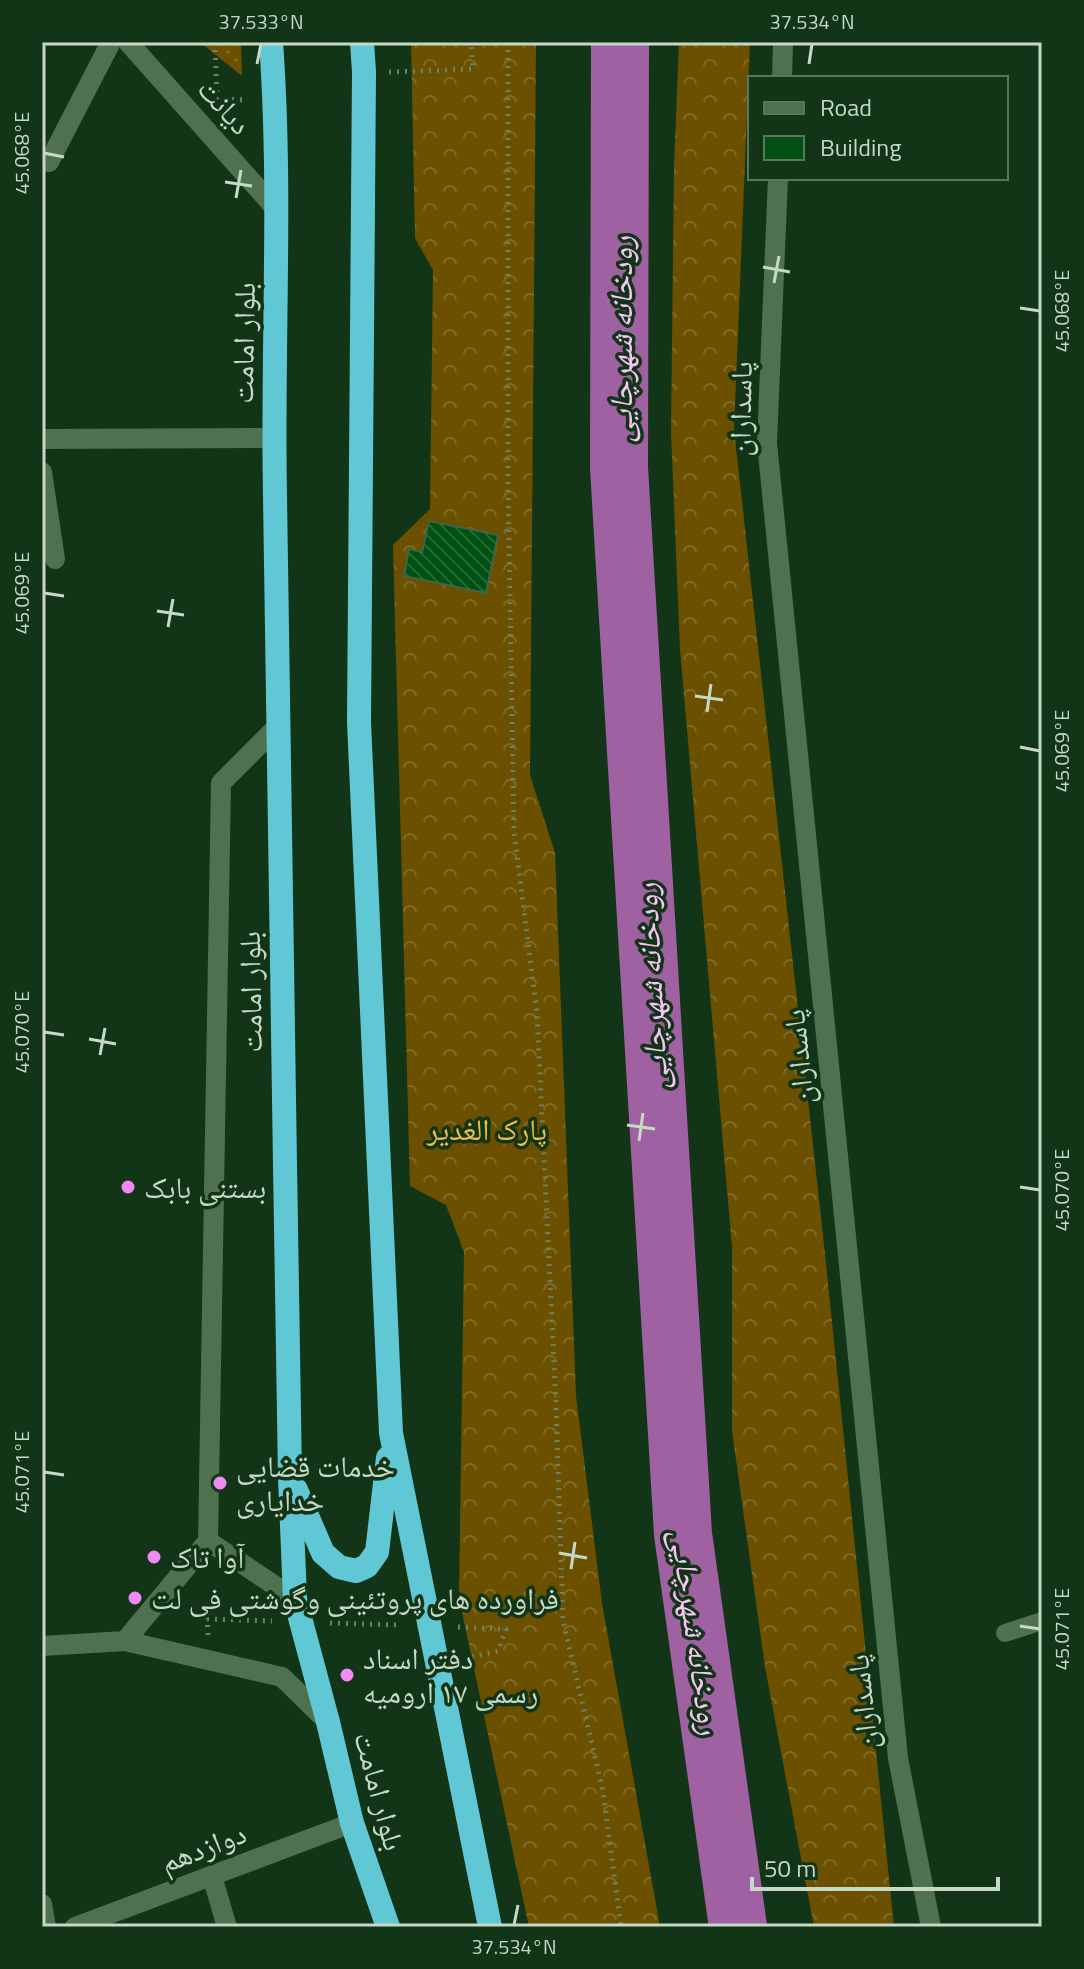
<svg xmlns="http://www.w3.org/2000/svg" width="1084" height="1969" font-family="'Titillium Web','Noto Naskh Arabic',sans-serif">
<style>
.grass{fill:url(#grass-dots)}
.forest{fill:url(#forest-crowns)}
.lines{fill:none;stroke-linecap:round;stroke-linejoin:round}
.river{stroke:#9f61a1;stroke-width:58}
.building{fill:url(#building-back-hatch);stroke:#416443;stroke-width:2}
.path{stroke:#68836a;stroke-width:5;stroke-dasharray:2 6;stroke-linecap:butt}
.lane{stroke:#4e7150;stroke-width:18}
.street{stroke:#4e7150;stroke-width:20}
.secondary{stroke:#4e7150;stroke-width:20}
.highway{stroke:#60c8d4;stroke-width:24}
.ticks{fill:none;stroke:#c5d9c6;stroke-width:3}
.poi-dot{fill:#f18af5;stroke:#133517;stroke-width:3}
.labels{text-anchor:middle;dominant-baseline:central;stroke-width:7;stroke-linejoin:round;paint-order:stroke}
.street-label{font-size:30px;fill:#c5d9c6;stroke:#133517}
.park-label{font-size:30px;fill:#f1be40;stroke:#133517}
.poi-label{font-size:30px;fill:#c5d9c6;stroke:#133517;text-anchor:start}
.water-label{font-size:32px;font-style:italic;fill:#f7c4f7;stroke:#133517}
.neatline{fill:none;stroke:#c5d9c6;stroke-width:3}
.ticks-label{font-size:20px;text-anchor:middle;fill:#c5d9c6}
</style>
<defs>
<pattern id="grass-dots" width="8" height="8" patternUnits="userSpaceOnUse" patternTransform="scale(2)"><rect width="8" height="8" fill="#6b5000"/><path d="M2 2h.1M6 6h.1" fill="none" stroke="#7f6924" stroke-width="1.8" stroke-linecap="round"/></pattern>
<pattern id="forest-crowns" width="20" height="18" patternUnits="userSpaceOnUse" patternTransform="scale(2)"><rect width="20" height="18" fill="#6b5000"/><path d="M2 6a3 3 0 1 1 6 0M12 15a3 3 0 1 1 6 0" fill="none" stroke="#7f6924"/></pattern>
<pattern id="building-back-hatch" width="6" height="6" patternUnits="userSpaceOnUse" patternTransform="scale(2)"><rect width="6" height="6" fill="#005113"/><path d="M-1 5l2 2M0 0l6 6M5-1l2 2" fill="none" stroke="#246934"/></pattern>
</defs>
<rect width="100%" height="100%" fill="#133517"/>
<path class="grass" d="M200,42h41l1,34z"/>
<path class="forest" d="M411,42h125l-6,733 25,78 21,543 26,207 58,324h-131l-70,-329 5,-346 -18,-47 -36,-19 -17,-641 37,-36 3,-239 -18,-32z
M679,42h71l-16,387 91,825 69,673h-80l-49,-260 -33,-236v-184l-52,-598 -9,-217 3,-265z"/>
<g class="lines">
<path class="river" d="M620,42l-1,426 64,1066 55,393"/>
</g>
<path class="building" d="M429,521l69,14 -12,58 -82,-17 5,-27 13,3z"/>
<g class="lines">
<path class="path" d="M215,42l2,57 30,1
M508,42v444l6,346 23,181 19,392 7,216 40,170 18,136
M389,72l84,-3 -2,-27
M330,1623l70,2
M458,1627l48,2 -8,22 -27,6
M208,1635l-1,-16 65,2"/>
<path class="lane" d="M1005,1633l37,-12"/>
<path class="street" d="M49,162l62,-120
M42,439l232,-1
M42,472l13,87
M278,726l-57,57 -13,758 87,58
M125,1641l83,-100
M42,1646l83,-5 157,36 46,45
M212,1876l15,51
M42,1904l4,23
M75,1927l277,-104"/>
<path class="secondary" d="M128,42l149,168
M782,78l1,-36
M778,178l-11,265 131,1315 33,169"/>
<path class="highway" d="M271,42c11,151 1,303 4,454 4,327 10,654 15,981l5,122 33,123 24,101 36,104
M362,42l2,30 -5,650 32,711 99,494
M296,1490l27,63 16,14 17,4 11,-5 10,-14 11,-94"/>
</g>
<path class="ticks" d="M257,64l4,-20M809,64l3,-20M44,153l20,4M225,182l27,4M236,198l5,-28M763,267l27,5M774,283l5,-27M1020,308l20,3M44,593l20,3M157,611l27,4M168,627l5,-28M695,696l28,4M707,712l4,-28M1020,747l20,4M44,1032l20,3M89,1039l27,5M100,1055l5,-27M627,1125l28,4M639,1141l4,-28M1020,1187l20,3M44,1472l20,3M559,1553l28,5M571,1569l4,-27M1020,1626l20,3M514,1925l4,-20"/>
<g class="poi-dot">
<circle cx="128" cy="1187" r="8"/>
<circle cx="220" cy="1483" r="8"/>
<circle cx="154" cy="1557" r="8"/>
<circle cx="135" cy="1598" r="8"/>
<circle cx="347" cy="1675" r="8"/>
</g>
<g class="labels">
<g class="street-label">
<text transform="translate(225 106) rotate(48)">دیانت</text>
<text transform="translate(243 343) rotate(-89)">بلوار امامت</text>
<text transform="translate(740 409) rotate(-89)">پاسداران</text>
<text transform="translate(250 992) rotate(-91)">بلوار امامت</text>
<text transform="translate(798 1057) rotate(-96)">پاسداران</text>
<text transform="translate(862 1702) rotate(-96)">پاسداران</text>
<text transform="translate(380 1791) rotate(75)">بلوار امامت</text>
<text transform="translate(203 1847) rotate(-21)">دوازدهم</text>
</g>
<g class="park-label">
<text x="487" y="1129">پارک الغدیر</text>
</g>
<g class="poi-label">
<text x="144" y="1187">بستنی بابک</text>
<text x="236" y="1466">خدمات قضایی<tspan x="236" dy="34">خدایاری</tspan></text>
<text x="170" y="1557">آوا تاک</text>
<text x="151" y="1598">فراورده های پروتئینی و‌گوشتی فی لت</text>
<text x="363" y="1658">دفتر اسناد<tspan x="363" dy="34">رسمی ۱۷ ارومیه</tspan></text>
</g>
<g class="water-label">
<text transform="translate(620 339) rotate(-90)">رودخانه شهرچایی</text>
<text transform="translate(650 986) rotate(-93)">رودخانه شهرچایی</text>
<text transform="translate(697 1632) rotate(82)">رودخانه شهرچایی</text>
</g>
</g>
<rect width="1084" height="1969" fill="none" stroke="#133517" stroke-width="88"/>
<rect x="748" y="76" width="260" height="104" fill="#133517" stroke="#5a775d" stroke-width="2"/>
<rect x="764" y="102" width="40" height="12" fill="#4e7150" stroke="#5a775d" stroke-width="2"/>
<text x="820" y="116" font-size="24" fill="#c5d9c6">Road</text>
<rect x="764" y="136" width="40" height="24" fill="#005113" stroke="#5a775d" stroke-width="2"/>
<text x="820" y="156" font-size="24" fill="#c5d9c6">Building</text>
<path d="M752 1877v12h246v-12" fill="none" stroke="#c5d9c6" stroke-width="4"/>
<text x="764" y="1877" font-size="24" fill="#c5d9c6" stroke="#133517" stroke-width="6" paint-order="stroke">50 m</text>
<rect x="44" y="44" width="996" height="1881" class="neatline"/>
<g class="ticks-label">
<text x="261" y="29">37.533°N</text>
<text x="812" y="29">37.534°N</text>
<text transform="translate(22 153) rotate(-90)" y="7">45.068°E</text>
<text transform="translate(1062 311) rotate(-90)" y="7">45.068°E</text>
<text transform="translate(22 593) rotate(-90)" y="7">45.069°E</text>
<text transform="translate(1062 751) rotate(-90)" y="7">45.069°E</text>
<text transform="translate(22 1032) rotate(-90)" y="7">45.070°E</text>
<text transform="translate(1062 1190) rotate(-90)" y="7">45.070°E</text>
<text transform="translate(22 1472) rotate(-90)" y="7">45.071°E</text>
<text transform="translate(1062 1629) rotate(-90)" y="7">45.071°E</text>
<text x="514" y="1954">37.534°N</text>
</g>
</svg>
